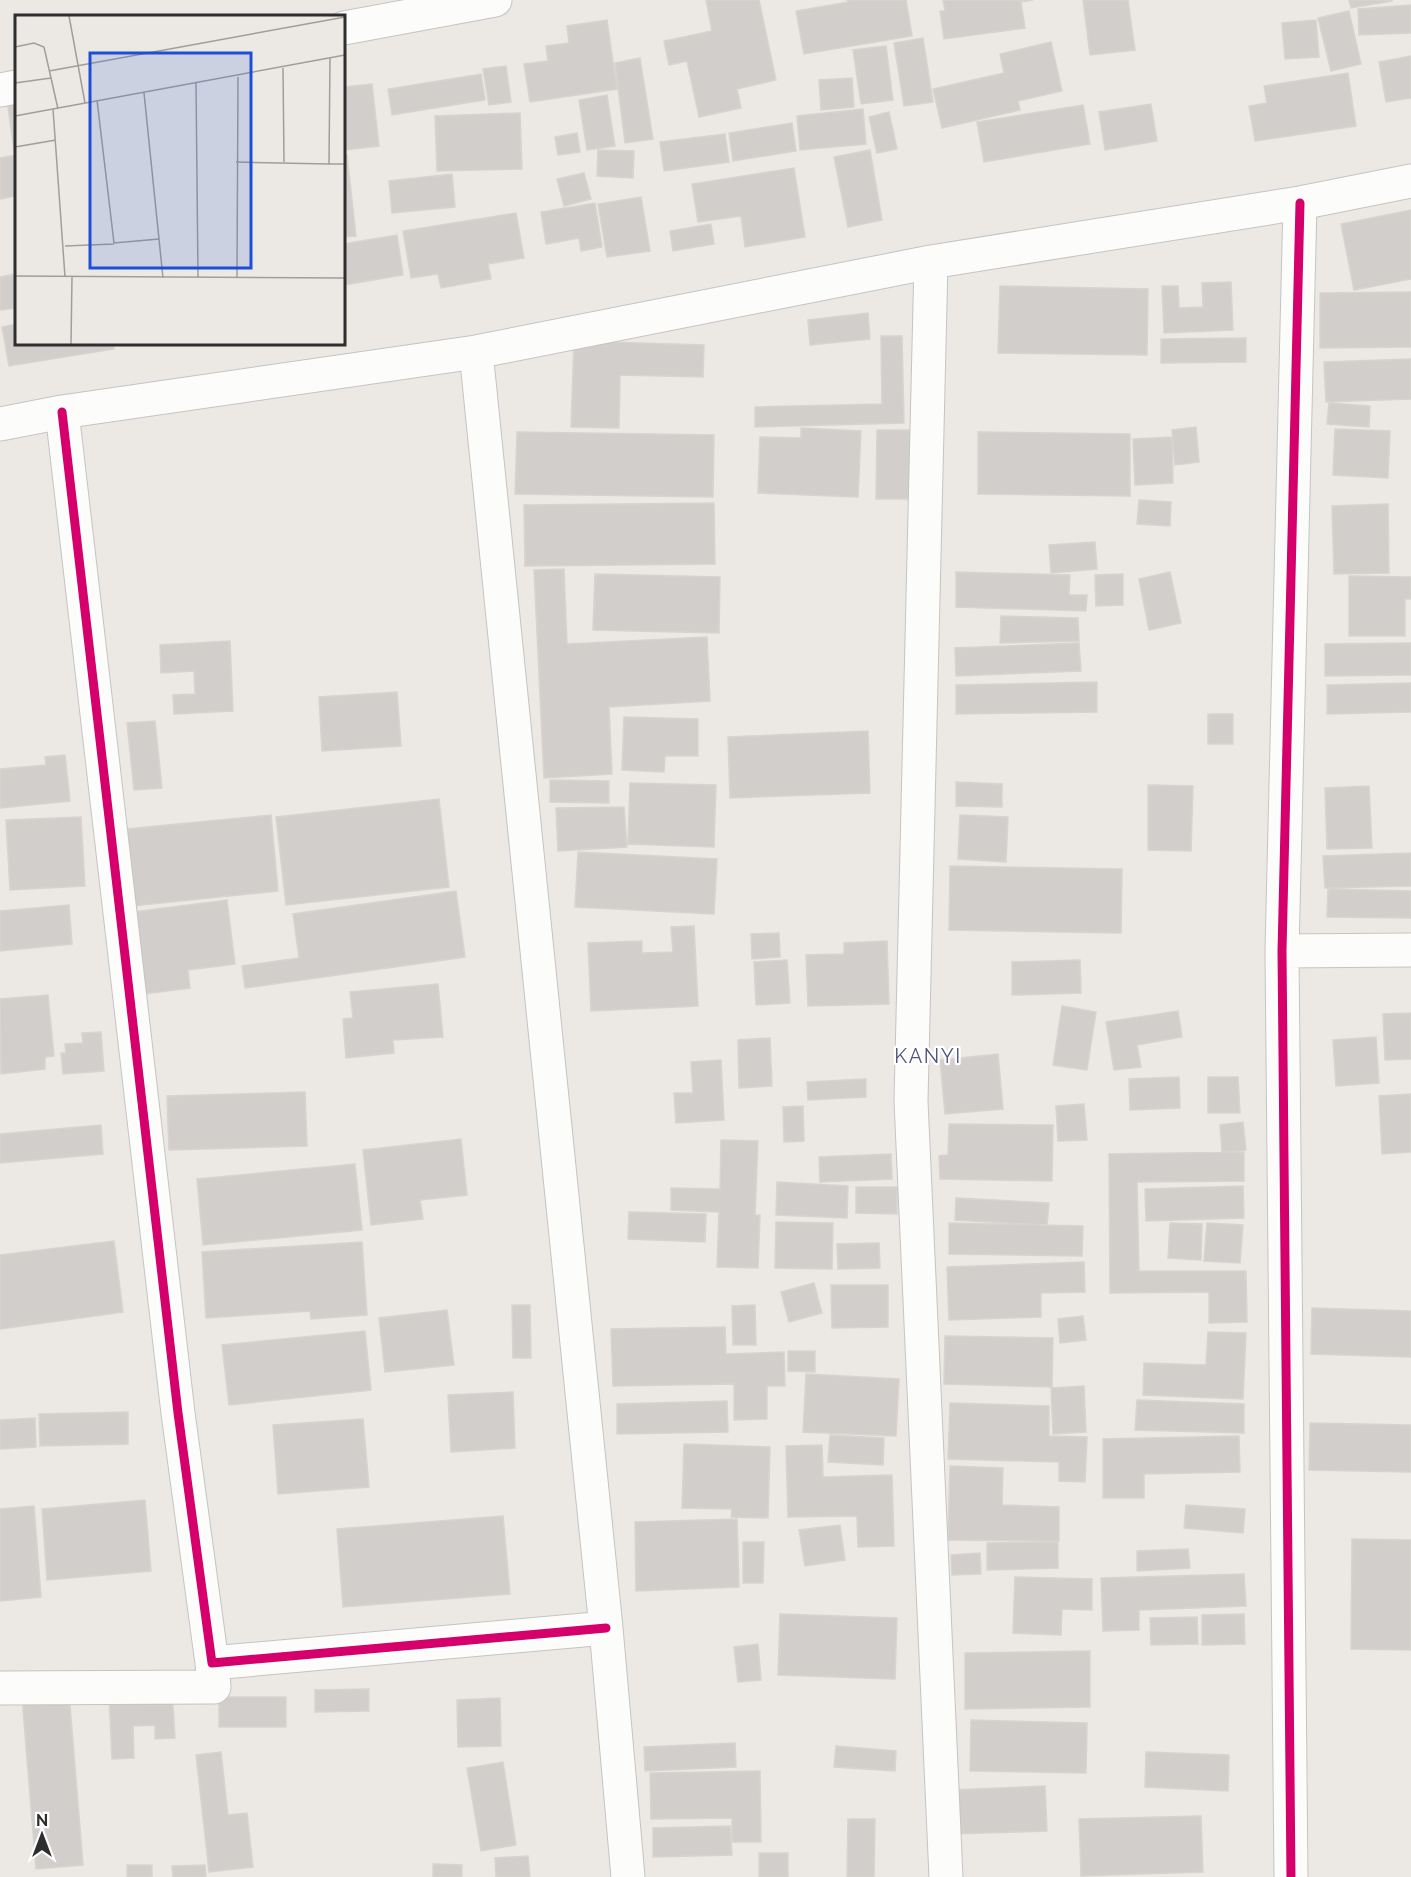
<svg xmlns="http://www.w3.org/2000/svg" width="1411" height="1877" font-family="Raleway,sans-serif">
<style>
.building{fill:#d1cecb;stroke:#d7d4d0;stroke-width:1.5}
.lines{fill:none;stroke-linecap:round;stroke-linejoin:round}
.street-casing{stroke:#c5c4c5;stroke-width:35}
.street{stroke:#fcfcfb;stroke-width:33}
.cycleway-casing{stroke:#fff;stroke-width:13}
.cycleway{stroke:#d6006c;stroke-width:9}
.labels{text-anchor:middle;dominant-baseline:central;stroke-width:4.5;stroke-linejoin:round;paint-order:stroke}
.quarter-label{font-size:20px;letter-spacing:1.5px;fill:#4d5680;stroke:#fff}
.inset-road{fill:none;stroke:#a09e9b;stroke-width:1.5}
.view{fill:#1d4ed8;fill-opacity:0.15;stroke:#1d4ed8;stroke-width:3}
.inset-edge{fill:none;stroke:#2e2e2e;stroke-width:3}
</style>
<rect width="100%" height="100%" fill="#ece8e4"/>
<path class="building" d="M706,0h53l17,80 -39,9 4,19 -42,9 -12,-56 -18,4 -5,-24 48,-10z
M847,0h59l6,36 -108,18 -8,-43 52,-9z
M943,0h90l-12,2 4,26 -81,11 -4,-28h5z
M1083,0h45l7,50 -45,5z
M1349,0h43v1l-41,7z
M1411,5v28l-52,2 -1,-26z
M1349,11l12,53 -30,7 -13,-53z
M607,20l10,69 -87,13 -6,-38 24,-3 -2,-15 23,-3 -2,-17z
M1316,20l3,37 -34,2 -3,-36z
M923,38l10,64 -29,4 -10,-63z
M1051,42l11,49 -44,10 2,9 -78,18 -9,-39 71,-16 -4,-19z
M886,46l7,54 -32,4 -8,-54z
M1411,56v42l-25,4 -7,-40z
M640,58l13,81 -28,4 -10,-80z
M506,66l5,36 -22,3 -6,-36z
M1348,73l8,53 -101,15 -6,-35 18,-3 -3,-17z
M481,74l4,26 -93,15 -4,-26z
M852,78l2,29 -33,3 -2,-30z
M372,84l7,62 -35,4v-63z
M607,95l8,51 -28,4 -8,-50z
M1151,104l6,37 -52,9 -6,-38z
M16,105v45h-2l-6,-43z
M1083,105l7,39 -106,18 -7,-40z
M863,109l3,35 -66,6 -3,-34z
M889,112l8,37 -20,4 -8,-36z
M520,113l2,56 -85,2 -2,-55z
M792,123l4,28 -63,10 -4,-28z
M577,133l3,19 -22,3 -3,-18z
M725,134l4,28 -65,9 -4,-29z
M598,150l36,1 -1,27 -36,-2z
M870,150l12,70 -34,7 -14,-70z
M16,155v41l-16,3v-41z
M344,155h3l9,81 -12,1z
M794,168l11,69 -60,10 -4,-31 -43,6 -6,-38z
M584,173l7,26 -27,7 -7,-27z
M452,174l3,33 -63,6 -3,-32z
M641,197l9,54 -43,6 -9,-53z
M595,203l7,44 -21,4 -2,-13 -33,6 -5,-32z
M1411,210v69l-57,11 -13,-66z
M516,213l8,45 -36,6 3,15 -50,9 -3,-14 -27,4 -8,-47z
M711,224l3,20 -41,7 -3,-20z
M397,235l6,40 -59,10v-41z
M16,274v34l-16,2v-33z
M1231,282l2,48 -69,3 -2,-47h16l1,22 24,-1 -1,-24z
M1000,286l148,3 -1,66 -149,-2z
M1411,292v55l-91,1v-55z
M868,313l2,26 -60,6 -2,-25z
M16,324v20h97l1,5 -105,17 -7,-39z
M881,336h21l2,87 -149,4v-20l127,-3z
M1246,338v24l-85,1v-24z
M574,341l130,4 -1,32 -83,-2 -1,53 -48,-1z
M1411,359v40l-85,3 -2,-40z
M1329,403l41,3 -1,21 -42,-3z
M1196,427l3,35 -24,3 -3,-35z
M801,428l60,3 -3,66 -100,-4 2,-56 41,1z
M1335,429l55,2 -2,47 -55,-3z
M877,430h33l-1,69h-33z
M517,432l197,3 -1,62 -198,-3z
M978,432l152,2v62l-152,-2z
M1172,437l1,46 -38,2 -2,-46z
M1139,500l32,2 -1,24 -33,-2z
M714,503l1,61 -190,2 -1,-61z
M1388,504l1,69 -55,1 -2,-68z
M1095,542l2,27 -46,4 -2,-28z
M564,569l3,75 140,-7 3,64 -101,6 3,67 -68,4 -10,-208z
M956,572l114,3 -1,20h18l-1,16 -130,-4z
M1170,572l11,51 -32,7 -10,-51z
M595,574l125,3 -1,56 -126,-3z
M1123,574v31l-27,1 -1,-31z
M1349,576l62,1v22h-6v37h-56z
M1001,616l77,2 1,23 -79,2z
M230,641l3,70 -59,3 -1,-19 22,-1 -1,-23 -33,2 -1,-28z
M1079,643l2,28 -125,5 -1,-28z
M1411,643v32l-86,1v-32z
M1097,682v30l-141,2v-29z
M1411,683v29l-84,2v-29z
M397,692l4,54 -79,5 -3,-54z
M1208,714h25v30h-25z
M624,717l74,2v37h-33l-1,16 -42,-2z
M155,721l7,67 -28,2 -7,-67z
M868,731l2,62 -140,5 -2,-61z
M65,755l5,46 -70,7v-39l46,-4 -1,-8z
M550,780l59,1v22l-59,-1z
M956,782l46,2v23l-46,-1z
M630,783l86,2 -2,62 -86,-3z
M1148,785l45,1 -2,65 -43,-1z
M1369,786l3,62 -45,1 -2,-61z
M439,799l10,88 -163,18 -10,-88z
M624,807l3,40 -69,4 -2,-43z
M271,815l7,76 -155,16 -7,-77z
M960,815l48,2 -2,45 -48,-3z
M81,817l4,69 -75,4 -4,-70z
M578,852l139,7 -3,55 -139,-7z
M1411,853v33l-86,2 -2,-32z
M950,866l172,3 -1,64 -172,-3z
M1328,889l83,2v27l-84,-1z
M456,891l9,66 -220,31 -3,-22 57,-8 -6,-44z
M227,900l8,64 -47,6 2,18 -54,7 -11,-82z
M69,905l3,39 -72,7v-40z
M694,926l4,80 -107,5 -3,-68 54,-2v12l31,-1 -2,-25z
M779,933l1,24 -28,2 -1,-25z
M887,941l2,63 -81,2 -2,-51 38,-1v-11z
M787,960l3,43 -34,2 -2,-43z
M1080,960l1,33 -69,2v-33z
M438,984l5,53 -50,3 1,13 -48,5 -3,-39 10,-1 -3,-26z
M48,995l6,61 -9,1v12l-44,5 -1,-75z
M1062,1006l34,6 -9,58 -34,-5z
M1178,1011l4,26 -45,8 4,22 -27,3 -8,-48z
M1411,1013v46l-26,1 -2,-46z
M101,1032l3,39 -41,3 -2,-21h5l-1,-9 18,-1 -1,-10z
M1376,1037l3,46 -43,3 -3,-46z
M770,1038l2,48 -33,2 -1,-48z
M998,1054l5,55 -58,5 -5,-54z
M721,1060l3,60 -48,3 -2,-30h19l-2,-31z
M1179,1077l1,31 -50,2 -1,-31z
M1208,1077h30l2,36h-32z
M866,1079v18l-58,3 -1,-18z
M305,1092l2,54 -138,4 -2,-54z
M1411,1094v58l-29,2 -3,-58z
M1084,1104l3,36 -29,1 -2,-35z
M803,1106l1,35 -20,1 -1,-35z
M1243,1122l3,28 -24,2 -2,-27z
M949,1124l104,1 -1,56 -112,-2 -1,-23 9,-1z
M101,1125l2,29 -103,9v-29z
M461,1139l6,56 -47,5 3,19 -52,6 -8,-75z
M721,1140l37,1 -3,74h5l-2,53 -41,-1 2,-55 -48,-2v-22l49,1z
M1244,1152v29l-107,1 2,89h107l1,51 -38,1v-31l-99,1 -1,-139z
M891,1154l1,25 -72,3 -1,-25z
M355,1164l7,66 -159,15 -6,-66z
M777,1182l71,4 -1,32 -71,-3z
M1243,1186l1,32 -98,3 -1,-32z
M856,1187h41v27l-41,-1z
M956,1198l93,5 -2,22 -92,-5z
M629,1212l77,2 -1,28 -77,-3z
M776,1222l57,1 -1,46 -57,-1z
M949,1223l134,3 -1,30 -133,-2z
M1170,1223l32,1 -1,36 -33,-2z
M1207,1223l36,2 -3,38 -36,-2z
M114,1241l9,71 -123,17v-74z
M362,1242l5,73 -56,4 -1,-8 -104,7 -4,-66z
M879,1243l1,25 -42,1 -1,-25z
M1084,1262l1,30 -44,1v24l-92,3 -2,-53z
M814,1283l8,30 -33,9 -8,-30z
M831,1285h57v42l-56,1z
M512,1305h18l1,53h-18z
M755,1305l1,40h-23l-1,-39z
M1312,1308l99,3v46l-100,-3z
M447,1310l7,55 -69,7 -6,-54z
M1083,1316l3,24 -26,3 -2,-24z
M725,1327l1,27 58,-2 1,34h-18v33l-33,1v-36l-121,2 -2,-57z
M365,1331l6,59 -142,15 -7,-60z
M1208,1332l38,1 -3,66 -100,-4 1,-32 62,2z
M945,1336l108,2 -1,49 -108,-3z
M788,1351h27v21l-27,-1z
M806,1374l93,5 -3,57 -93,-4z
M1084,1386l2,46 -33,2 -2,-46z
M513,1392l2,56 -64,4 -3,-57z
M1137,1400l107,4v29l-109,-3z
M727,1401l1,31 -111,2v-30z
M950,1403l99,3v30l38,1 -2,45 -26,-1v-19l-111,-3z
M128,1412v32l-88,2 -1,-32z
M35,1418l1,29 -36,2v-29z
M363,1419l6,68 -91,7 -5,-69z
M1310,1423l101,2v47l-102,-2z
M830,1435l54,3 -1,27 -55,-3z
M1239,1436l1,36 -96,2v24h-41v-59z
M684,1444l86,3 -2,71 -37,-1 1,-8 -50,-1z
M822,1445l1,32 69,-2 2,71 -36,1 -1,-31 -69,1 -2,-71z
M950,1466l53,2 -1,37 57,2v34l-111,-1z
M145,1500l6,71 -104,9 -5,-71z
M1186,1505l59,4 -2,24 -59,-5z
M34,1506l7,91 -41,4v-92z
M503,1516l7,78 -167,13 -6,-78z
M737,1519l2,68 -103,4 -1,-69z
M840,1525l5,35 -40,6 -6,-36z
M1352,1539l59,1v110l-60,-1z
M743,1542h21l-1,41h-20z
M1058,1542v26l-71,2v-27z
M1188,1549l2,19 -53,3v-20z
M980,1553l1,21 -29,1 -1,-20z
M1244,1574l2,32 -107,4v20l-36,1 -2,-53z
M1015,1577l77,2v31l-30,-1 -1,26 -48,-2z
M780,1614l117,4 -2,61 -117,-4z
M1244,1614l1,30 -43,1v-30z
M1197,1617l1,27 -47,1 -1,-27z
M758,1644l3,36 -23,2 -4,-35z
M1090,1651v56l-125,2v-56z
M369,1689v22l-54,1v-22z
M172,1691l3,47 -20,1v-14l-22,1 1,32 -22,1 -3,-64z
M69,1693l14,172 -47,4 -14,-172z
M219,1697h67v30h-67z
M500,1698l1,48 -43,1 -1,-47z
M971,1720l116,3 -1,50 -116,-2z
M735,1743l1,24 -91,4 -1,-24z
M836,1746l60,5 -1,20 -61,-4z
M221,1752l7,63 19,-2 6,54 -44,5 -13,-117z
M1146,1752l83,3 -1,36 -83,-4z
M503,1762l13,83 -35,6 -14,-83z
M760,1771l1,71h-29v-24l-81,1 -1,-46z
M1045,1786l2,45 -95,3 -2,-44z
M1201,1816l2,56 -122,4 -2,-57z
M848,1819h27l-1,58h-27z
M730,1826l2,29 -79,2v-29z
M759,1853h29v24h-29z
M528,1856l2,21h-34l-1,-19z
M433,1864l29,1v12h-29z
M127,1865h25v12h-25z
M205,1865l1,12h-33l-1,-11z"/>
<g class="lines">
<g class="street-casing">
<path id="street" d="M344,28l151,-28
M0,90l16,-3
M931,262l-20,839 35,776
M476,352l130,1276 22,249
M62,412l116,1001 34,250 394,-35
M0,424l62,-12 414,-60 455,-90 369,-59 111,-22
M1282,951l129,-1
M0,1688l214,-1 -2,-24
M1291,1877l-9,-926 18,-748"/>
</g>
<use href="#street" class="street"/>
<g class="cycleway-casing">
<path id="cycleway" d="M62,412l116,1001 34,250 394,-35
M1291,1877l-9,-926 18,-748"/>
</g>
<use href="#cycleway" class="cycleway"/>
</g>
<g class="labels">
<g class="quarter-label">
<text x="928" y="1056">KANYI</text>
</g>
</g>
<g transform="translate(15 15)">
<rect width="330" height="330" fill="#ece8e4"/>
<path class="inset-road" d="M54,1l16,87M0,32l19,-4 10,4 14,62M315,43l-1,106h16M268,53l1,94M34,56l296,-54M0,68l36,-5M181,68l2,194M129,78l19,185M82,85l17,143 45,-4M38,94l12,168M0,101l330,-61M0,132l41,-7M221,147l93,2M50,231l49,-2M0,261l330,2M222,262l1,-200M56,329l1,-67"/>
<path class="view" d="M75,38h161v215h-161z"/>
<rect width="330" height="330" class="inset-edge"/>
</g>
<g transform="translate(42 1835)" stroke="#ffffff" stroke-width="4.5" paint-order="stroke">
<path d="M0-4.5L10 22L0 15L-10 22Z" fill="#2e2e2e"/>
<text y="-9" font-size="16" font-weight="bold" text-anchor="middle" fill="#2e2e2e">N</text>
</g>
</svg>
